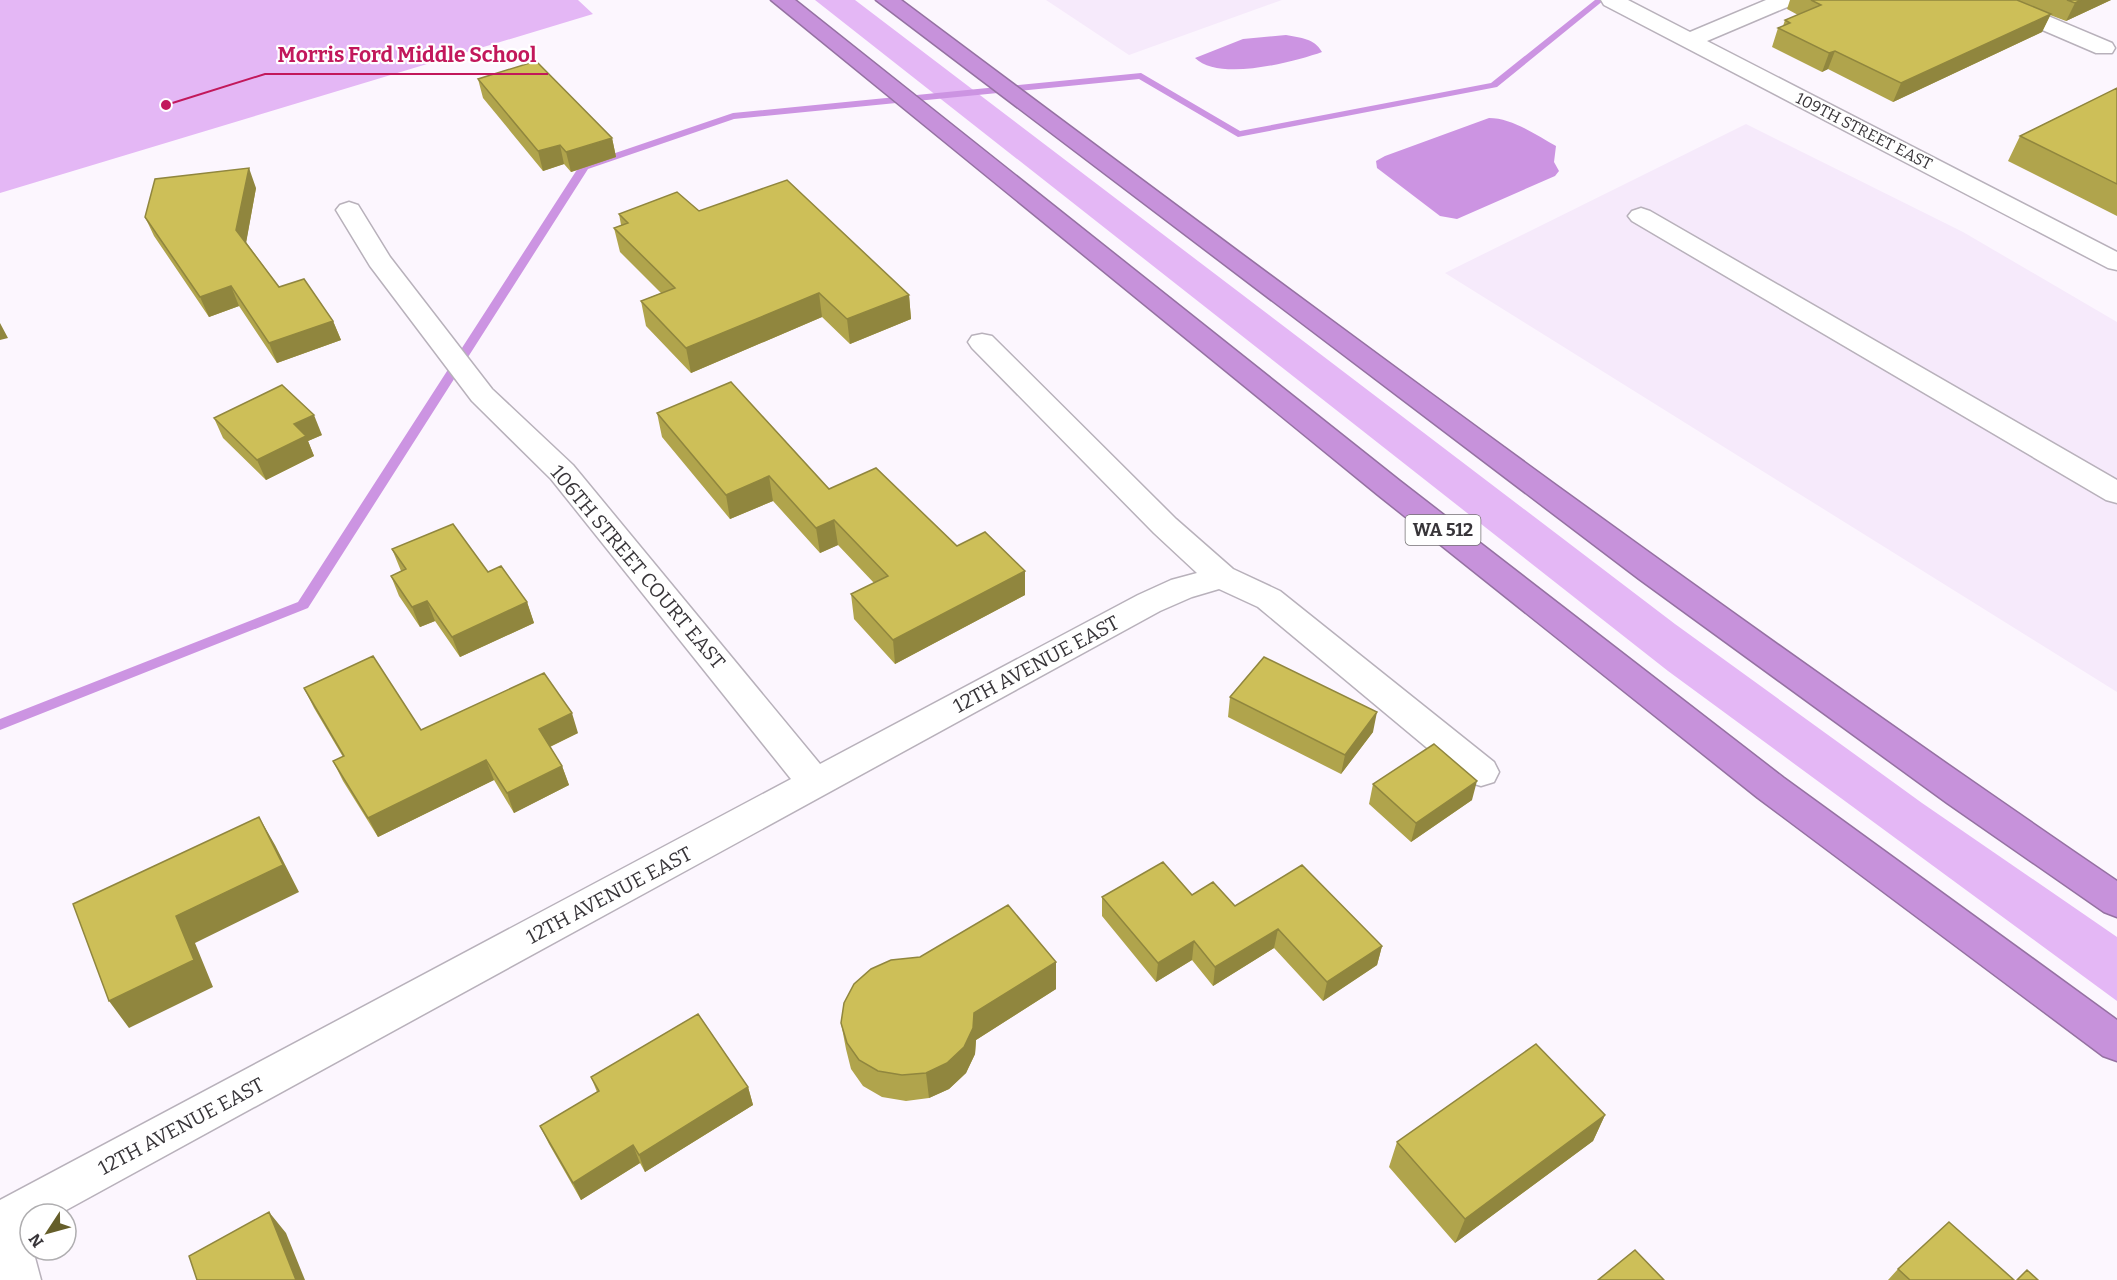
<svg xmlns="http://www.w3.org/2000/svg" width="2117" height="1280" font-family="Bitter,serif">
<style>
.built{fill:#f6eafb}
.green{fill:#e4b7f5}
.water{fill:#cc94e2}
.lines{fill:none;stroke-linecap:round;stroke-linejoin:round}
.stream{fill:#cc94e2;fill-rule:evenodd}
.minor-casing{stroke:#b8b1bb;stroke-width:3}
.highway-casing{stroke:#9571a2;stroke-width:3}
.minor{fill:#fff;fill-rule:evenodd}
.highway{fill:#c792db;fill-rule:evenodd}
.wall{fill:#b0a44c}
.shaded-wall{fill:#90863e}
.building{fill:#cdbf58;stroke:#90863e;stroke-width:1.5}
.labels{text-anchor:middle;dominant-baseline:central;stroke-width:4.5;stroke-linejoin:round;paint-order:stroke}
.far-street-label{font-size:16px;fill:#383539;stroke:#fff}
.shield{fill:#fff;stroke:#747274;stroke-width:1.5}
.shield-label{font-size:18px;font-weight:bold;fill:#383539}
.street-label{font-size:20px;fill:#383539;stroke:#fff}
.leader{fill:none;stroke:#c2185b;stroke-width:2}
.callout-dot{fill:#c2185b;stroke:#fff;stroke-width:2}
.callout-label{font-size:21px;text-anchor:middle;font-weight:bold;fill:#c2185b;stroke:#fff;stroke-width:4.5;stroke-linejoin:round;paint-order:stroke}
</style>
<rect width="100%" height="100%" fill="#fcf6fe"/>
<path class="built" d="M1046,0h236l-153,55z
M1746,124l217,108 154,90v370l-672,-419z"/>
<path class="green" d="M0,0h578l15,14 -593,179z
M815,0h40l820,624 247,179 195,134v64l-449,-330z"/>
<path class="water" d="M1286,35c15,3 28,3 36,17 -28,10 -103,30 -127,6l48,-19z
M1489,118c23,0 47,17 67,28l-2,16 5,9 -4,5 -98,43 -17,-3 -63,-48 -1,-7 9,-5z"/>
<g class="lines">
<path class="stream" d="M1595,0h9l-107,87 -259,50 -99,-58 -405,40 -146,50 -280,439 -308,122v-11l298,-117 282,-437 153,-52 408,-40 99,58 251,-48z"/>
<g class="minor-casing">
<path id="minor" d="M1601,0h27l62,32 76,-32h29l-3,5 -85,36 410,211v18l-9,-2 -504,-263z
M1981,0h29l102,43 3,5 -3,5h-16l-112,-48z
M349,202l9,3 32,52 102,132 81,76 247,299 318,-169 33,-15 26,-7 -43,-40 -182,-185 -4,-6 4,-6 10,-2 10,2 184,183 57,50 47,22 214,171 5,10 -5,10 -13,4 -13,-4 -210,-175 -39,-18 -27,8 -32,14 -1101,603h-29v16l-2,1 2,19h3l8,30h-41v-80l791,-421 -240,-300 -79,-78 -102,-135 -34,-56 4,-5z
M1641,208l9,3 467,269v23l-11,-3 -474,-279 -4,-5 4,-5z"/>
</g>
<g class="highway-casing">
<path id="highway" d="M771,0h24l605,481 384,297 333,242v41l-14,-5 -345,-258 -380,-303z
M876,0h25c401,300 802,599 1216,881v36l-13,-5 -157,-109 -308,-224z"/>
</g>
<use href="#minor" class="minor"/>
<use href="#highway" class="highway"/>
</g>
<path class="wall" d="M1790,0h321l-45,21 -16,-6 -8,17 -149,70 -65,-33 -6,3 -50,-25 6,-19 5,-2 2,-6 13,-5 -11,-6z
M478,79l134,59 4,19 -45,15 -7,-8 -21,7 -60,-73z
M2117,88v128l-109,-55 12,-25z
M256,188l-10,54 33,45 54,34 8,19 -64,23 -38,-57 -30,11 -55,-81 -9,-19z
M699,211l210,84 2,24 -61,25 -28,-27 -131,56 -45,-47 -5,-25 20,-8 -41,-41 -6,-24 7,-3 -2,-11z
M657,413l300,133 68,25v24l-130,69 -41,-45 -3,-25 23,-11 -36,-38 -18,8 -47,-52 -43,18 -68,-82z
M214,418l108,17 -14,6 6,15 -48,24 -43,-42z
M392,549l96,23 39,30 7,21 -74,34 -25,-36 -15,6 -21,-31 -8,-20 10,-5z
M304,688l117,42 157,3 -28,14 12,19 7,19 -55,28 -20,-33 -116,57 -35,-56 -10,-20 10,-4 -29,-49z
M1230,697l143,35 -32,42 -113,-57z
M1373,784l99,16 -61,42 -42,-38z
M1192,895l190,51 -5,19 -54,36 -49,-53 -61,38 -21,-26 -36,22 -54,-66v-19z
M1056,962v27l-80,51 -1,14 -9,19 -17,16 -20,9 -23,3 -24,-4 -19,-11 -12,-17 -5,-20 -5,-26z
M591,1077l157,10 5,18 -108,67 -5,-9 -59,37 -32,-56 -9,-18 57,-34z
M1605,1115l-12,26 -138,102 -66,-76 8,-25z
M1898,1269l116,11h-126z"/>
<path class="shaded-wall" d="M2081,0h30l-45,21 9,-18z
M2051,14l-9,18 -149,70 8,-19z
M1835,51l-7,18 -6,3 7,-19z
M612,138l4,19 -45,15 -5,-20z
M560,145l4,19 -21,7 -5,-20z
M249,168l7,20 -11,61 -9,-19z
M231,286l8,20 -30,11 -9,-20z
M819,293l3,24 -131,56 -5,-25z
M909,295l2,24 -61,25 -3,-25z
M333,321l8,19 -64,23 -8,-20z
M0,323l8,15 -8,2z
M314,415l8,20 -14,6 6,15 -48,24 -9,-20 37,-36z
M769,476l4,25 -43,18 -4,-24z
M834,520l4,25 -18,8 -4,-25z
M1025,571v24l-130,69 -2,-24z
M427,601l8,20 -15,6 -8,-20z
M527,602l7,21 -74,34 -8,-20z
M1377,712l-4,20 -32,42 4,-19z
M572,713l6,20 -33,16 -6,-20z
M486,760l8,20 -116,57 -10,-19z
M562,766l7,19 -55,28 -7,-20z
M1477,781l-5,19 -61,42 5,-19z
M259,817l16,28 24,47 -104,51 18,44 -84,41 -20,-27 67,-85z
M1278,929l-4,19 -61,38 2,-19z
M1194,941l-2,19 -36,22 2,-19z
M1382,946l-5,19 -54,36 4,-19z
M1056,962v27l-80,51 -1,14 -9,19 -17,16 -20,9 -3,-25 48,-60z
M748,1087l5,18 -108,67 -6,-17z
M1605,1115l-12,26 -138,102 10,-24z
M633,1145l7,18 -59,37 -8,-17z
M269,1212l17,21 19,47h-9z"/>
<path class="building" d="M1811,0h206l34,14 -150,69 -66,-32 -6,2 -51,-25 12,-5 -5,-3 36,-15z
M2067,0h14l-6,3z
M536,61l76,77 -46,14 -6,-7 -22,6 -60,-72z
M2117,88v96l-97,-48z
M249,168l-13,62 43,57 25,-8 29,42 -64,22 -38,-57 -31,11 -55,-80 10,-38z
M787,180l122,115 -62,24 -28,-26 -133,55 -45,-47 34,-13 -61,-60 14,-5 -9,-9 58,-22 22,19z
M731,382l98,107 47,-21 81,78 28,-14 40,39 -132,69 -42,-46 37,-18 -54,-56 -18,8 -47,-52 -43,19 -69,-82z
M282,385l32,30 -20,9 12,12 -49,24 -43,-42z
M453,524l35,48 13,-6 26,36 -75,35 -25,-36 -15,6 -21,-31 15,-7 -14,-20z
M373,656l48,74 123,-57 28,40 -33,16 23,37 -55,27 -21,-33 -118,58 -35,-57 11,-5 -40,-68z
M1264,657l113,55 -32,43 -115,-58z
M1434,744l43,37 -61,42 -43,-39z
M259,817l24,48 -107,51 18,44 -85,41 -36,-97z
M1163,862l29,33 21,-13 22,24 67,-41 80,81 -55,36 -49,-53 -63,38 -21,-26 -36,22 -56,-66z
M1008,905l48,57 -82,51 -1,15 -9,19 -17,16 -21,10 -24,2 -24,-4 -19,-11 -12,-17 -6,-20 3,-20 10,-19 17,-15 20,-9 29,-3z
M698,1014l50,73 -109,68 -6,-10 -60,38 -33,-57 59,-35 -8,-14z
M1536,1044l69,71 -140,104 -68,-77z
M269,1212l27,68h-99l-8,-24z
M1949,1222l65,58h-104l-12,-11z
M1635,1250l29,30h-66z
M2027,1270l11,10h-21z"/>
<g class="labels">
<g class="far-street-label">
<text transform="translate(1864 131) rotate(27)">109TH STREET EAST</text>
</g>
<rect class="shield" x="1405.5" y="515" width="75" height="30" rx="4.5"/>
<g class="shield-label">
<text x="1443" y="530">WA 512</text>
</g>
<g class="street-label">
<text transform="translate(638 567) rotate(50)">106TH STREET COURT EAST</text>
<text transform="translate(1036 664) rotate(-28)">12TH AVENUE EAST</text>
<text transform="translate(609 895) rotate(-28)">12TH AVENUE EAST</text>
<text transform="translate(181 1126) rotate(-28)">12TH AVENUE EAST</text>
</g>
</g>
<path class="leader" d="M166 105L265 74H548"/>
<circle class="callout-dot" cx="166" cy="105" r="6"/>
<g class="callout-label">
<text x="407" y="62">Morris Ford Middle School</text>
</g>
<g transform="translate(48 1232) rotate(234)"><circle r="28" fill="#ffffff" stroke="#afaeb0" stroke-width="1.5"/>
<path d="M0-4.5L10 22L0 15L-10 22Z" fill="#655e2a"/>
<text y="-9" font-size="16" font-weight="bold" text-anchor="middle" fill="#383539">N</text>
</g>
</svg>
